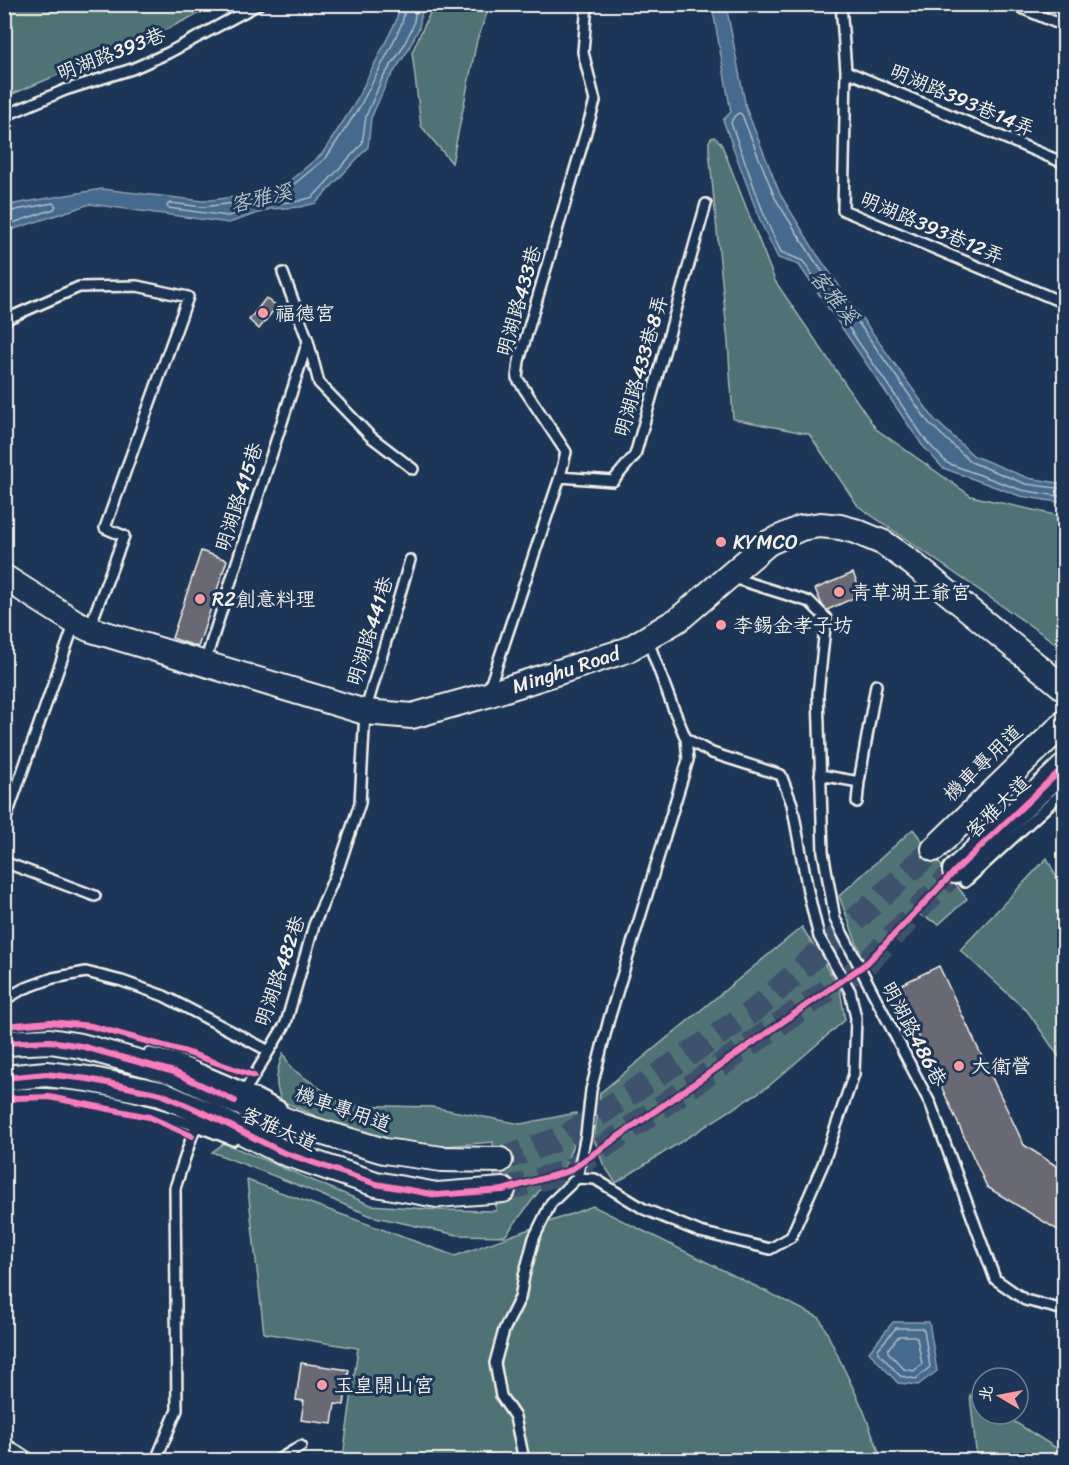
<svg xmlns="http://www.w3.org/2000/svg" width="1069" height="1465" font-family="Sriracha,'LXGW WenKai TC',sans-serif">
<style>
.green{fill:#507374;stroke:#a2b2ae;stroke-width:1.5}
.water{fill:#456a8d;stroke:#8ba0b1;stroke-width:1.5}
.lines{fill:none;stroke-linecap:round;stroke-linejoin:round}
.shore{stroke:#aebbc4;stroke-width:1.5}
.building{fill:#696973;stroke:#f4f1e8;stroke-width:1.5}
.secondary-tunnel{stroke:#3d516d;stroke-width:24;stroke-dasharray:24 12;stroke-linecap:butt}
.lane-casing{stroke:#f4f1e8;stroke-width:14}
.secondary-casing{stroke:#f4f1e8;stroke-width:28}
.lane{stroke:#1d3557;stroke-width:9}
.secondary{stroke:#1d3557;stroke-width:24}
.cycleway-casing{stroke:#1d3557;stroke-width:10}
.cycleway{stroke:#fd7abc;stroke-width:6}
.poi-dot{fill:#ff9aa2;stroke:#1d3557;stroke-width:2}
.labels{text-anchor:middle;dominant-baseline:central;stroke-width:6;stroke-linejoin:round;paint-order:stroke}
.street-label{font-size:20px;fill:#f4f1e8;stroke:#1d3557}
.poi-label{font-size:20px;fill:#f4f1e8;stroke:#1d3557;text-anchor:start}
.water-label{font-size:21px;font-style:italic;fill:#b7c2c8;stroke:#1d3557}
</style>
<rect width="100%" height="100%" fill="#1d3557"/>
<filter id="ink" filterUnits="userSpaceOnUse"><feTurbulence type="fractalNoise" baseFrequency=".0167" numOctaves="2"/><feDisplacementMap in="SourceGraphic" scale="12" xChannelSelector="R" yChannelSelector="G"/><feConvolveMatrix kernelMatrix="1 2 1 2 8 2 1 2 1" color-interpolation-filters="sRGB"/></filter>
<g filter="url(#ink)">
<path class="green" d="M5,4h211v1l-53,26 -158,66z
M430,5h60l-13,35 -25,123 -31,-37 -9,-74 18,-39z
M714,137l7,6 54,138 101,148 95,67 93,21v132l-206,-143 -49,-72 -76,-15 -5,-77 -19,-192v-8l2,-4z
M913,829l54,70 -28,25 -23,-11 -54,44 -23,-61z
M1047,858l17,35v171l-36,-52 -68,-62z
M802,927l38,62 5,31 -76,66 -153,97 -13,-19 -9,-25 6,-46z
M283,1053l8,15 53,37 88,2 89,17 55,-11v24l-13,34 -23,19 -35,46 -48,-1 -86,-19 -66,-28 -93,-36 12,-9 147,62 71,5 54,1 -3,-69 -71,6 -82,-21 -58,-26c-9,-17 -5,-31 1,-48z
M247,1180l208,76 138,-50 227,112 43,91 19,51h-542l3,-3 15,-109 -94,-15z
M970,1395l12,7v12h20l62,39v7h-87z"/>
<path class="water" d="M400,5h23l-4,23 -12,24 -20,30 -16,36 -3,29 -52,56 -16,4 -30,2 -41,14 -139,-19 -85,28v-23l9,-5 88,-15 101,12 38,-5 41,-9 40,-33 32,-49 42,-84z
M712,5h14l20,103 34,86 36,59 33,47 85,119 40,37 54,22 36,6v19l-44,-7 -77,-28 -21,-23 -123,-180 -21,-7 -17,-35 -38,-103 8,-8z
M893,1322h36l8,49 -19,14 -20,-2 -29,-31z"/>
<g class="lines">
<path class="shore" d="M406,4l-4,19 -12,26 -31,59 -33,50 -43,35 -41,9 -39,5 -33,-4 -3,2 1,3 60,8 40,-12 31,-3 14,-4 49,-53 4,-28 16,-37 20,-30 11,-23 4,-22
M4,214l12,-4 37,-7 3,3 -2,3 -50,17
M1064,489l-38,-5 -55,-22 -42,-39 -117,-166 -37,-59 -33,-83 -2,-2c-4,0 -9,7 -9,10l35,97 15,32 22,9 124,181 20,21 74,27 43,7
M896,1328h25l3,2 6,37 -14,12 -16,-3 -22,-24v-3z
M899,1336h16l2,2 5,26 -8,7 -10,-2 -16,-17v-3z"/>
</g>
<path class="building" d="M266,298l11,8 -18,23 -10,-9z
M201,551l26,9 -29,87 -26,-9z
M853,573l9,21 -37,17 -10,-22z
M939,966l85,179 40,26v63l-77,-47 -91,-200z
M301,1363l48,7 -5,35 -9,-1 -3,20 -31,-4 3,-19 -8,-1z"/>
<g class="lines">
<path class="secondary-tunnel" d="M500,1160l67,-24 189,-127 178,-160
M503,1190l66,-19 298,-208 88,-92"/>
<g class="lane-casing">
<path id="lane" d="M841,4l5,67 -3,139 221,93
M1012,4l52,22
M846,71l218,92
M4,116l61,-26 67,-21 36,-16 91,-49
M283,273l25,68 11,42 51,53 43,33
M4,320l75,-33 58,-1 51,11 -83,231 19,8 -35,93
M560,477l53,4 22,-26 71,-251
M730,577l80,25 16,16 -8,76 5,158 12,67 96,186 64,174 30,21 39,10
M205,662l103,-321
M488,692l72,-215 6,-25 -49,-74 2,-17 76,-260 -12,-49 4,-48
M820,775l39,7
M857,802l2,-20 17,-97
M4,824l71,-202
M4,862l91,34
M965,882l99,-91
M4,1000l19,-11 30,-11 33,-6 36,9 42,15 105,55
M149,1053l27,6 70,30 35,18
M4,1095c73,-9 162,18 229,45
M236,1100l10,-11 40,-66 28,-98 25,-59 21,-63 5,-91 45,-152
M577,1178l9,-43 5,-45 18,-71 79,-259 -2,-21
M4,1443l27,17
M156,1460l21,-50 -2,-222 17,-52 5,-11 12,-7
M278,1460l23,-14
M524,1460l-9,-43 -14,-21 -6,-33 9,-33 16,-32 4,-22 10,-38 17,-35 26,-25 18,1 49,30 56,23 70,17 21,-12 32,-73 31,-90 2,-56 -6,-27 -31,-54 -11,-46 -16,-87 -11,-29 -69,-22 -26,-14 -14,-34 -25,-67"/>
</g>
<g class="secondary-casing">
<path id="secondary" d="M4,577l71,45 14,7 276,83 47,4 75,-21 140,-45 52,-31 89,-76 33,-15 19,-3 20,2 15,4 29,12 28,20 152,125
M934,849l130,-126
M955,871l109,-104
M4,1043l46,-2 31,5 93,26 61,29 69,26 80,24 58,8 58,1
M4,1078l42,-4 42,5 73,15 50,22 71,36 94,32 61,11 66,-5"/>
</g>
<use href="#lane" class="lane"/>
<use href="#secondary" class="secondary"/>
<g class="cycleway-casing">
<path id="cycleway" d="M4,1026l46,-4 41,4 95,26 68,24
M4,1043l46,-2 31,5 93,26 61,29
M4,1078l42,-4 42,5 73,15 50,22 71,36 94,32 61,11 66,-5 66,-19 298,-208 88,-92 109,-104
M4,1101l12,-3 33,-1 100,20 43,19"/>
</g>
<use href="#cycleway" class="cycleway"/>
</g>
</g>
<g class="poi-dot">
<circle cx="263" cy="313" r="6"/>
<circle cx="721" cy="542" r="6"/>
<circle cx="839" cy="592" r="6"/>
<circle cx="200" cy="599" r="6"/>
<circle cx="721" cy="625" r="6"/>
<circle cx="959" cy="1066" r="6"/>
<circle cx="322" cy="1385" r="6"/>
</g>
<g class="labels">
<g class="street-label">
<text transform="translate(111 54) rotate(-21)">明湖路393巷</text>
<text transform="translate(962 100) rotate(23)">明湖路393巷14弄</text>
<text transform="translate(932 228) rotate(23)">明湖路393巷12弄</text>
<text transform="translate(519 301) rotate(-74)">明湖路433巷</text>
<text transform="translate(641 366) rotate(-74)">明湖路433巷8弄</text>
<text transform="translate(239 497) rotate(-72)">明湖路415巷</text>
<text transform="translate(370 631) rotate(-73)">明湖路441巷</text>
<text transform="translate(566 670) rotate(-18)">Minghu Road</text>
<text transform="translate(983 763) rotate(-44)">機車專用道</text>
<text transform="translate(998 807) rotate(-44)">客雅大道</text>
<text transform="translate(280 971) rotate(-71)">明湖路482巷</text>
<text transform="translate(914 1034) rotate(62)">明湖路486巷</text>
<text transform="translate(343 1109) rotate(19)">機車專用道</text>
<text transform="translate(279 1129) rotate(24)">客雅大道</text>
</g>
<g class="poi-label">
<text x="275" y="313">福德宮</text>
<text x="733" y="542">KYMCO</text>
<text x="851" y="592">青草湖王爺宮</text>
<text x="212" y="599">R2創意料理</text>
<text x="733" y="625">李錫金孝子坊</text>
<text x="971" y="1066">大衛營</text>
<text x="334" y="1385">玉皇開山宮</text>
</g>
<g class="water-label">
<text transform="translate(261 198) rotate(-13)">客雅溪</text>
<text transform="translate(834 297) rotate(51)">客雅溪</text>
</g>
</g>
<rect width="1069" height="1465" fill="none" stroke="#1d3557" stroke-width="24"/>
<rect x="12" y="12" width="1045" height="1441" fill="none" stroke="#f4f1e8" stroke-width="2" filter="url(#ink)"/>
<g transform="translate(1000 1396) rotate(280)"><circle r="28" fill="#1d3557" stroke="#738091" stroke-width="1.5"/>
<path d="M0-4.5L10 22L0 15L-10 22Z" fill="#ff9aa2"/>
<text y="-9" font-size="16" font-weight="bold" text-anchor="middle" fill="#f4f1e8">北</text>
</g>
</svg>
